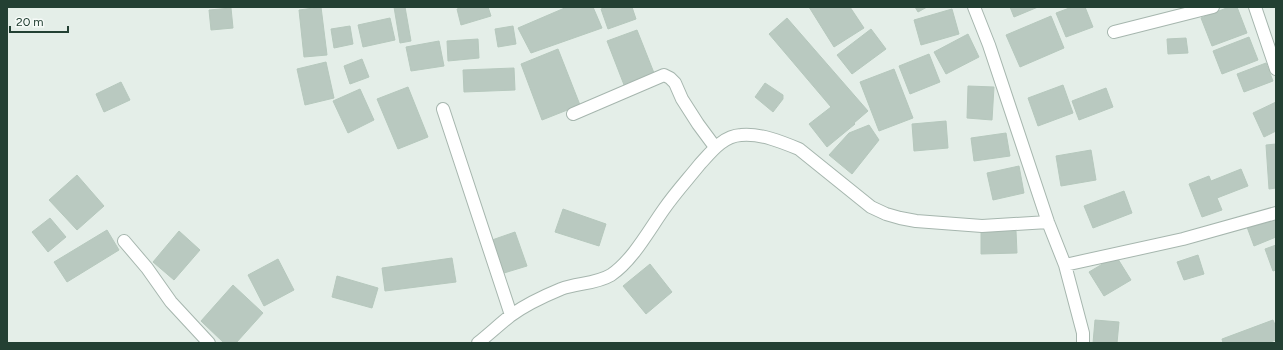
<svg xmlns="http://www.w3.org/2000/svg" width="1283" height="350" font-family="Figtree,sans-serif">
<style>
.building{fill:#b9c9c0;stroke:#b6c8bd}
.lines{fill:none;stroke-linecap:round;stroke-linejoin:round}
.minor-casing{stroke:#a6b6ae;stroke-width:14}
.minor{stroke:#fff;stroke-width:12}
</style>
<rect width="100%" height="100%" fill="#e4eee8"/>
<path class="building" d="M321,7l6,48 -23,2 -5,-47z
M394,7h11l6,34 -11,2z
M463,7h25l3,9 -30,9 -4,-16z
M567,7h26l9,21 -71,25 -13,-25z
M607,7h25l4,12 -28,10 -7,-20z
M809,7h41l14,21 -30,19z
M915,7h12l-9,5z
M1010,7h28l-24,10z
M1072,7h13l8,20 -27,10 -10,-24z
M1229,7h8l10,26 -35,13 -11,-28z
M231,8l2,20 -22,2 -2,-20z
M952,9l7,25 -38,11 -7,-25z
M1051,16l13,32 -44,19 -14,-32z
M390,18l5,22 -32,7 -5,-22z
M787,18l81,93 -14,12 1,1 -28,23 -18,-23 22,-17 -62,-73z
M350,26l3,18 -19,4 -3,-19z
M513,26l3,18 -18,3 -3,-18z
M871,29l15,20 -34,25 -15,-19z
M637,30l19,48 -30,12 -19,-49z
M968,34l11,23 -33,17 -12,-22z
M1249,37l9,23 -36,14 -9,-23z
M1186,38l2,15 -20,1 -1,-15z
M478,39l1,19 -31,3 -1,-20z
M439,41l5,25 -33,5 -5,-24z
M558,49l22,56 -38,15 -21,-56z
M929,54l11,28 -30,12 -11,-28z
M362,59l7,18 -19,7 -6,-18z
M326,62l8,36 -29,7 -8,-36z
M1266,63l7,18 -29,11 -7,-18z
M514,68l1,22 -51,2 -1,-22z
M894,69l19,49 -34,13 -19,-49z
M121,82l9,18 -26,12 -8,-18z
M765,83l18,12v4l-10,13 -18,-15z
M1063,85l10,28 -35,13 -10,-28z
M968,86l26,1 -2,33 -25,-2z
M408,87l20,50 -30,12 -21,-50z
M1106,88l7,19 -34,13 -7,-19z
M360,89l14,31 -26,13 -15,-32z
M1276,102v29l-12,6 -11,-24z
M946,121l2,27 -34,3 -2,-27z
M869,125l10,15 -27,34 -23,-19 20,-22z
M1006,133l4,23 -36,5 -3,-23z
M1276,144v44l-7,1 -3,-44z
M1091,150l5,30 -35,6 -5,-30z
M1019,166l5,27 -31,7 -6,-27z
M1241,169l7,17 -31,12 5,12 -20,7 -13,-33 20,-8 2,5z
M77,175l27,31 -27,24 -28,-30z
M1124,191l8,22 -39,15 -9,-22z
M563,209l43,15 -7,22 -44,-14z
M1276,216v21l-22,9 -7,-19z
M50,218l16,19 -18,15 -16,-20z
M107,230l12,20 -52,32 -13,-20z
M179,231l21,19 -26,30 -21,-18z
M1016,231l1,22 -36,1v-22z
M515,232l12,34 -23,7 -12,-33z
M1276,245v25l-3,1 -8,-22z
M1198,255l6,19 -20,6 -7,-18z
M1116,256l15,24 -27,16 -15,-24z
M452,258l4,24 -71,9 -3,-23z
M278,259l16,31 -30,16 -16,-31z
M650,264l22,28 -26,22 -23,-28z
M337,276l41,12 -6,20 -40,-11z
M233,285l30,28 -27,30h-12l-23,-22z
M1095,320l24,2 -2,21h-24z
M1273,320l3,7v13l-8,3h-45l-1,-4z"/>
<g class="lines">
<g class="minor-casing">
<path id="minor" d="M974,7l15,38 59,177 17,43 18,68v10
M1255,7l21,62
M1114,32l99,-25
M443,109l68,206
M573,114l91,-39 6,3 5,5 7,16 16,25 17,23
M124,241l23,27 24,34 38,41
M1065,265l118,-26 93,-26
M478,343c11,-9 21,-18 32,-27 15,-11 34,-20 51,-27 16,-6 35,-5 50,-14 22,-15 38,-45 53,-66 11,-16 24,-30 36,-45 11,-12 23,-28 41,-29 19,-2 41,7 58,14l72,58 15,7 14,4 16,3 66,5 66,-4"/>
</g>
<use href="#minor" class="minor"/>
</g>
<rect width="1283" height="350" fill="none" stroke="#234033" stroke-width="16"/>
<path d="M10 26v6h58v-6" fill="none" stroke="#234033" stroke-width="2"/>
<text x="16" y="26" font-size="12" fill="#234033" stroke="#f5faf7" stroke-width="3" paint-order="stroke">20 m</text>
</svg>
